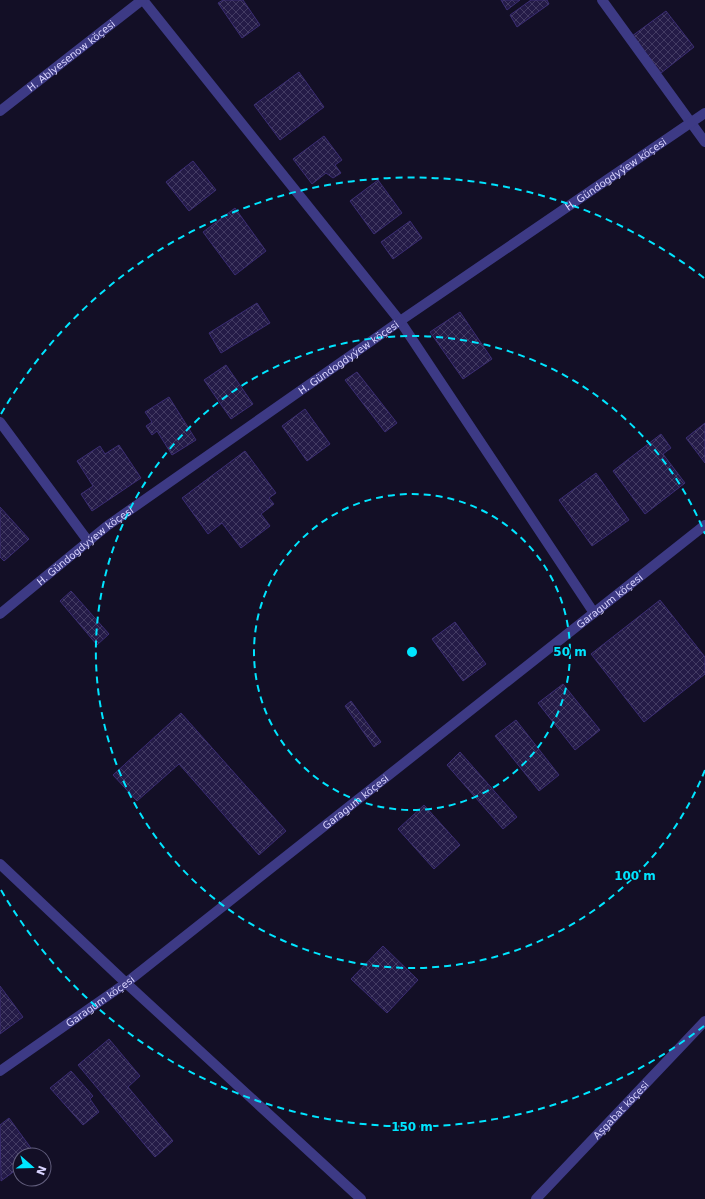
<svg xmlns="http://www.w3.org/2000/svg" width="705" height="1199" font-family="'DejaVu Sans',sans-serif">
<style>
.building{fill:url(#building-cross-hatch);stroke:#3b2d73}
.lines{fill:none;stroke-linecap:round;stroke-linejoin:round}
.minor{stroke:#3d3a85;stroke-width:10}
.tertiary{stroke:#3d3a85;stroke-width:10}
.ring{fill:none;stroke:#00e5ff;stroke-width:2;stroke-dasharray:7 5}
.labels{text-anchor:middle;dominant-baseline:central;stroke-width:3;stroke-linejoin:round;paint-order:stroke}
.street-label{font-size:10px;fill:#d9d4ff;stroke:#130f26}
.centre{fill:#00e5ff;stroke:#130f26;stroke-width:2}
.ring-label{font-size:12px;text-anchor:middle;font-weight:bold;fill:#00e5ff;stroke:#130f26;stroke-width:3;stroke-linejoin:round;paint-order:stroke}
</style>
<defs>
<pattern id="building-cross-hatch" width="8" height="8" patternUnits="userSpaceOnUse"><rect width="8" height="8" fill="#241b47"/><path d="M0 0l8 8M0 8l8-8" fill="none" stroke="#433b63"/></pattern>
</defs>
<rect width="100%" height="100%" fill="#130f26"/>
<path class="building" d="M223,0h20l17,25 -18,13 -24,-35z
M501,0h19l-13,10z
M531,0h16l2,4 -32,23 -7,-12z
M666,11l28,36 -33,26 -29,-37z
M299,72l25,35 -44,33 -26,-35z
M324,136l18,24 -7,5 6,8 -8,5 -7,-5 -14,11 -19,-25z
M193,161l23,29 -27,21 -23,-29z
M378,180l24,33 -28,21 -24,-33z
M235,208l31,43 -31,24 -32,-43z
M410,221l12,17 -29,21 -12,-17z
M257,303l13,20 -49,30 -12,-20z
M460,312l32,47 -29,20 -33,-47z
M226,365l27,39 -22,15 -27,-39z
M357,372l40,51 -12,9 -40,-52z
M169,397l27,43 -24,15 -15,-24 -5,4 -6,-9 6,-4 -7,-10z
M305,409l25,35 -23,17 -25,-35z
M705,423v40l-19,-25z
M661,434l10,14 -8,6 22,29 -40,31 -32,-43z
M119,445l22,33 -49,33 -11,-17 12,-8 -16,-25 23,-15 5,8z
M245,451l31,42 -7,5 5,6 -13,10 9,12 -29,22 -19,-25 -14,11 -26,-36z
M596,473l33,47 -37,26 -33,-46z
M0,507l29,32 -25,22 -4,-4z
M71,591l38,43 -12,11 -37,-44z
M660,600l45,57v17l-61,48 -53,-68z
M455,622l31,42 -23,17 -31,-42z
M563,684l37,46 -25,20 -37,-47z
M351,701l30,41 -7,5 -29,-41z
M181,713l105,118 -27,24 -80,-91 -42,37 -24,-26z
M516,720l43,55 -20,16 -44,-55z
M460,752l57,65 -14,12 -56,-64z
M424,805l36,40 -26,24 -36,-40z
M383,946l35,34 -31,33 -36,-34z
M0,986l23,31 -23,17z
M109,1039l31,37 -12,11 45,54 -18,16 -77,-92z
M71,1071l22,25 -3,3 9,13 -16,13 -33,-37z
M9,1118l27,37h-16v12l-19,14 -1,-56z"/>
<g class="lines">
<g class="minor">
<path d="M143,0l257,321 194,292"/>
<path d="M602,0l103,142"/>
<path id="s1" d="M0,111l142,-111"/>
<path d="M0,422l88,119"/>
<path id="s2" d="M0,614l107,-88 293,-205 305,-208"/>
<path d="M0,864l126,119 235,216"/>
<path id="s3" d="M0,1071l126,-88 579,-458"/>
</g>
<path class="tertiary" id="s4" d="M536,1199l169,-178"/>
</g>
<g class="ring">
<circle cx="412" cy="652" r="158"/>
<path d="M705 770A316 316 0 1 1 705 534"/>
<path d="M704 1026A475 475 0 0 1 1 890M1 414A475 475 0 0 1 704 278"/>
</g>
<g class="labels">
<g class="street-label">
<text stroke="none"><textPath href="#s1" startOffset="90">H. Ablyesenow köçesi</textPath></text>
<text stroke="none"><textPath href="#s2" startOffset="757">H. Gündogdyýew köçesi</textPath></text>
<text stroke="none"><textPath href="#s2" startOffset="433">H. Gündogdyýew köçesi</textPath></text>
<text stroke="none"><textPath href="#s2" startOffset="109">H. Gündogdyýew köçesi</textPath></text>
<text stroke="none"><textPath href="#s3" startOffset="770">Garagum köçesi</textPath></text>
<text stroke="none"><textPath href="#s3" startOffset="446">Garagum köçesi</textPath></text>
<text stroke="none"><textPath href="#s3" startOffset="122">Garagum köçesi</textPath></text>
<text stroke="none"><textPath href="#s4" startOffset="123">Aşgabat köçesi</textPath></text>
</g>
</g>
<circle cx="412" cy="652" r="6" class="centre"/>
<g class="ring-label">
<text x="570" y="656">50 m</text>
<text x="635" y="880">100 m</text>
<text x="412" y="1131">150 m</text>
</g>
<g transform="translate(32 1167) rotate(110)"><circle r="19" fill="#130f26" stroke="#625e7d"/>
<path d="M0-3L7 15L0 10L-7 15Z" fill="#00e5ff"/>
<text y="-6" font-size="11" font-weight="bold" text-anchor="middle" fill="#d9d4ff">N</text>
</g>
</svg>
